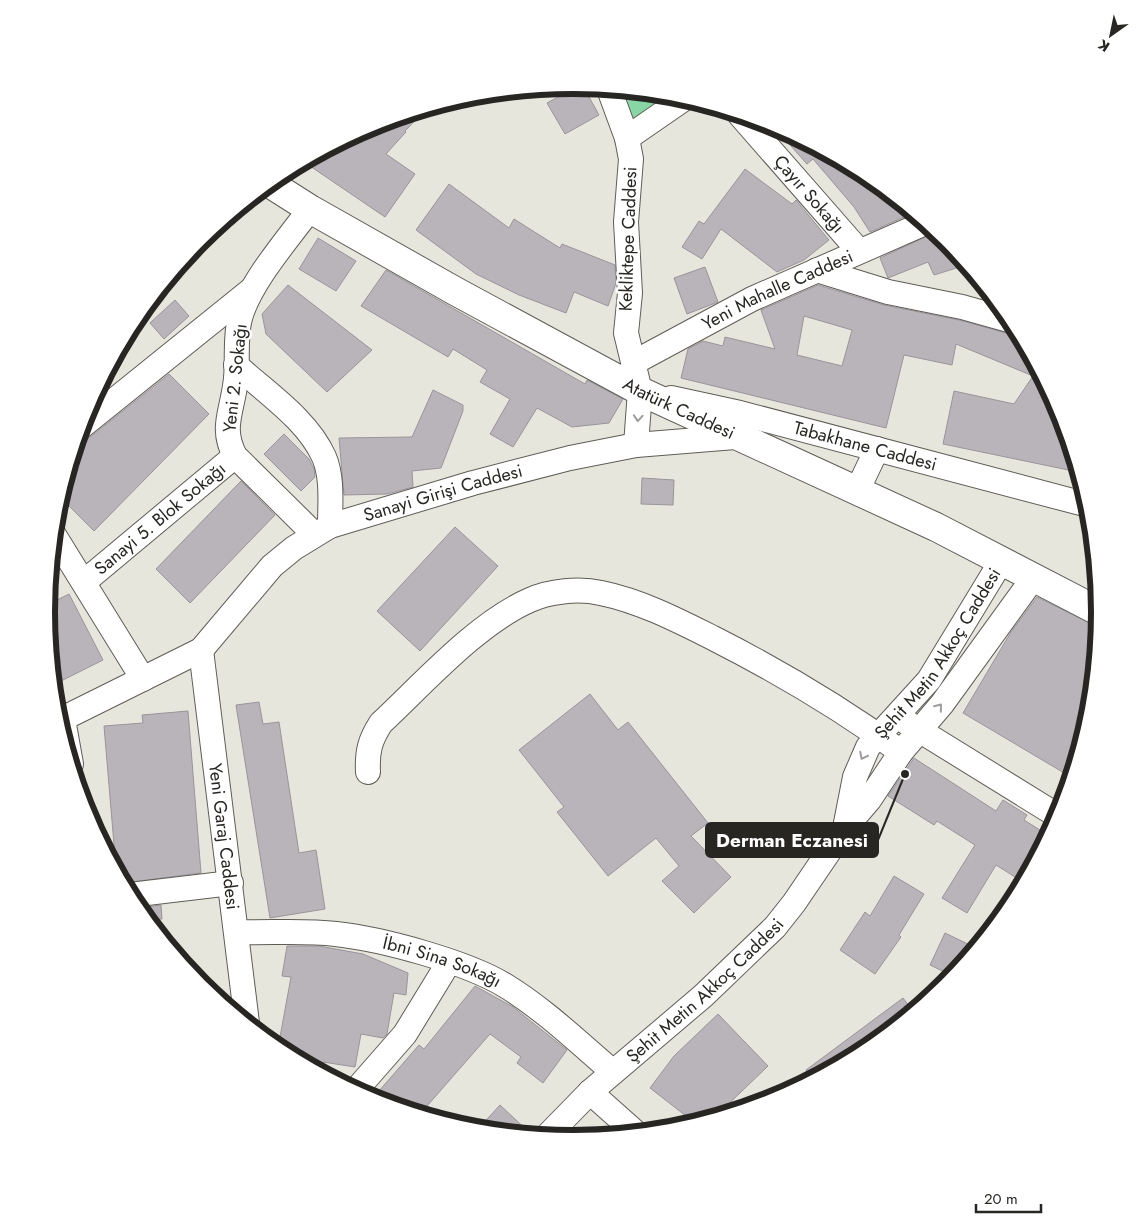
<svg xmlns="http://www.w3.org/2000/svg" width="1146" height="1224" font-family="Jost,sans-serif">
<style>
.green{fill:#89d6a5}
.building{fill:#b9b3ba;stroke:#9a949b;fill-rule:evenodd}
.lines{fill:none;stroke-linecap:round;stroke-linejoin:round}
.minor-casing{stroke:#5f5d56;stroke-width:26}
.major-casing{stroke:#5f5d56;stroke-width:30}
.minor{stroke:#fff;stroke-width:24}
.major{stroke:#fff;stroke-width:28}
.oneway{stroke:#9e9d9c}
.labels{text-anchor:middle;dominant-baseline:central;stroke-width:5;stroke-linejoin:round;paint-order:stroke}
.street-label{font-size:18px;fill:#272623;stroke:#fff}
.rim{fill:none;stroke:#272623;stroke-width:6}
.leader{fill:none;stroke:#272623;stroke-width:2}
.callout-dot{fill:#272623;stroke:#fff;stroke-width:2}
.callout{fill:#272623;stroke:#272623;stroke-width:2}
.callout-label{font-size:19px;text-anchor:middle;font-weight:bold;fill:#fff}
</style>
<rect width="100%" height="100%" fill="#e7e6dd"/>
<path class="green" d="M616,89l52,6 -38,31z"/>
<path class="building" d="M578,86h5l16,29 -34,19 -18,-31z
M427,108l-22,23 1,1 -20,22 29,20 -30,43 -81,-55 68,-37z
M775,126l91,48 47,39 -43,19 -16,-25 -41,-48 -6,5 -33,-37z
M745,169l47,35 4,-4 33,40 -25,20 -27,12 -56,-43 -19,30 -20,-12 17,-26 5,3z
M449,184l60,44 5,-9 46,29 2,-4 53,21 1,18 -8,23 -34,-14 -8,21 -47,-18 -43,-21 -60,-44z
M936,232l10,8 20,25 -32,10 -6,-13 -40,16 -8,-20z
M318,238l38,23 -20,30 -37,-22z
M705,267l13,35 -31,12 -13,-36z
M386,270l199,114 2,-4 36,19 -14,24 -37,4 -35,-19 -24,39 -23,-13 20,-35 -30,-17 7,-12 -34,-21 -5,8 -87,-51z
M288,285l84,65 -45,42 -61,-58 -4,-20z
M818,285l66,20 75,15 62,17 39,74 18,61 -135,-28 11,-53 60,13 19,-28 -77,-32 -4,21 -48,-10 -18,73 -205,-50 7,-29 15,-8 20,5 2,-9 50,12 -14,-39zM804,316l48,14 -10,36 -45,-11z
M175,300l14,16 -25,23 -14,-16z
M169,374l40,40 -115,117 -34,-34 13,-42 16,-17z
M433,390l30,15v6l-22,57 -29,3 1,16 -26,7 -43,1 -5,-57 73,-1z
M284,434l25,25 5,10 1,8 -14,14 -37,-37z
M642,478l32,2 -1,25 -32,-1z
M241,481l34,34 -85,88 -34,-34z
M455,527l43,39 -78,85 -43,-40z
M69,594l34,66 -50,25 -6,-80z
M1037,597l61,30 -8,86 -10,16 5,2 -14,46 -108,-64 48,-81z
M590,694l28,36 10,-8 80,101 -17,13 40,41 -37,36 -32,-32 17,-15 -23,-28 -48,38 -51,-64 7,-5 -45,-57z
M259,702l4,22 16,-2 20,131 17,-3 9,59 -55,9 -34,-213z
M188,711l13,162 -77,10 -8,-15 -12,-142 39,-3 -1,-8z
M914,758l82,53 7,-11 24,15 -3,5 24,15 -25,47 -27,-17 -29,48 -25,-15 33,-53 -38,-24 -3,4 -46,-29z
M894,876l30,18 -25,41 2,2 -26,37 -35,-24 25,-38 5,4z
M161,905l1,14 -14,1 -10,-12z
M945,933l31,15 -23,28 -23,-11z
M287,946h32l44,8 45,19 -2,22 -12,-2 -7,41 -4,4 -22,-4 -6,33 -32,-5 -1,10 -44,-24 13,-71 -9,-1z
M475,986l38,21 54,43 -24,33 -26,-20 4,-6 -31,-23 -70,80 -48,-15 47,-54 5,4z
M903,998l10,13 -48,39 -53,29 -6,-9z
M718,1014l50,52 -53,51 -20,6 -45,-35 24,-32z
M500,1105l32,30 -54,-6z"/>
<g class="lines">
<g class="minor-casing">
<g id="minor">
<path d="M609,89l18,49 4,21 -5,63 4,71 -4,40 14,58 -4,54"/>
<path id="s1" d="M740,115l119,136"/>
<path d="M627,138l58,-40"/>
<path d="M310,209c-22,30 -60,73 -70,109 -6,22 -1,46 -5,68 -4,28 -14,43 0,70l79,78"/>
<path d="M817,270l71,22 74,15 50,14"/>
<path id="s2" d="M633,363l119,-64 173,-76"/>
<path d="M236,365c29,27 71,54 88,92 9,21 6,47 6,69"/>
<path id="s3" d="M671,398l69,15 348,92"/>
<path d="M81,427l170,-137"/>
<path d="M857,491l20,-42"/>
<path d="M54,535l89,144"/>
<path id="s4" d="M84,582l151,-126"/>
<path id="s5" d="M201,650l46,373"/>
<path d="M63,719l8,45"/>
<path id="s6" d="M58,721l143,-71 71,-84 22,-18 36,-22 143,-43 97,-25 66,-13 99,-8"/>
<path d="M906,722l152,94"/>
<path d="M368,772c-1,-21 2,-32 13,-49 42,-39 96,-100 149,-123 20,-9 49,-12 71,-7 39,8 76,27 112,45 65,33 129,71 188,114"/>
<path id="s7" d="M845,828l10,-51 13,-30 61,-67 73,-120"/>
<path d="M130,895l101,-12"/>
<path id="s8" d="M238,932c32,1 66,-2 98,2 46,5 131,28 170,52 39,24 73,57 107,86"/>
<path d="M356,1090l49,-56 44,-72"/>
<path d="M590,1092l46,41"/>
<path id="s9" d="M547,1136l43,-44 113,-96 72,-69 19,-24 51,-75 24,-28 32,-48 41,-48 92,-127"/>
</g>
</g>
<g class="major-casing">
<g id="major">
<path id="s10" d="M269,183l41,26 145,82 185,100 296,136 164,85"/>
</g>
</g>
<use href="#minor" class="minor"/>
<use href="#major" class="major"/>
</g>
<defs><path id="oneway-chevron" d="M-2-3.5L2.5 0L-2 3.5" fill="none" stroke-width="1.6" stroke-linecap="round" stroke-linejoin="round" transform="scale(1.25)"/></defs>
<g class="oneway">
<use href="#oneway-chevron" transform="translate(638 418) rotate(94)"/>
<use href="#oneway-chevron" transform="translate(939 707) rotate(-51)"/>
<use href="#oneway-chevron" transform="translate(863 756) rotate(117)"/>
</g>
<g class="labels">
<g class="street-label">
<text stroke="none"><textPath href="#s1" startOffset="105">Çayır Sokağı</textPath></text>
<text transform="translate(628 239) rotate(-88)">Kekliktepe Caddesi</text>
<text stroke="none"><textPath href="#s2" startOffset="162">Yeni Mahalle Caddesi</textPath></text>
<text transform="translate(235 378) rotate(-84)">Yeni 2. Sokağı</text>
<text stroke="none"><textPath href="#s10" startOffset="468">Atatürk Caddesi</textPath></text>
<text stroke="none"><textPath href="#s3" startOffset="200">Tabakhane Caddesi</textPath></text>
<text stroke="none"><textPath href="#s6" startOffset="458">Sanayi Girişi Caddesi</textPath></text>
<text stroke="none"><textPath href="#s4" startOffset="99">Sanayi 5. Blok Sokağı</textPath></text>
<text stroke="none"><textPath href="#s7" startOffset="202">Şehit Metin Akkoç Caddesi</textPath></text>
<text stroke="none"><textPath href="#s5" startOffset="188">Yeni Garaj Caddesi</textPath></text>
<text stroke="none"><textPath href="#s8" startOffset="208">İbni Sina Sokağı</textPath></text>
<text stroke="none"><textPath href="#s9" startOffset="215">Şehit Metin Akkoç Caddesi</textPath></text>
</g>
</g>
<path d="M0 0H1146V1224H0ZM55 612a518 518 0 1 1 1036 0a518 518 0 1 1-1036 0Z" fill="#fff" fill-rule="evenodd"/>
<path class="rim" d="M55 612a518 518 0 1 1 1036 0a518 518 0 1 1-1036 0Z"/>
<path class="leader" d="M905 774L878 840"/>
<circle class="callout-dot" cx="905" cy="774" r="5"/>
<rect class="callout" x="706" y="823" width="172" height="34" rx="5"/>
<g class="callout-label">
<text x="792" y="847">Derman Eczanesi</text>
</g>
<g transform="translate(1111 35) rotate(213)" stroke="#ffffff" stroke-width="4" paint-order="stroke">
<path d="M0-4L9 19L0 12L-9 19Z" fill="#272623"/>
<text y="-8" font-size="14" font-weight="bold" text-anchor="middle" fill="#272623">K</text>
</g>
<path d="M976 1204v8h65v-8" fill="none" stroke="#272623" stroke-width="2.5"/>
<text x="984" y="1204" font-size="15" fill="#272623" stroke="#ffffff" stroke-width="4" paint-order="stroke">20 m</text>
</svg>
